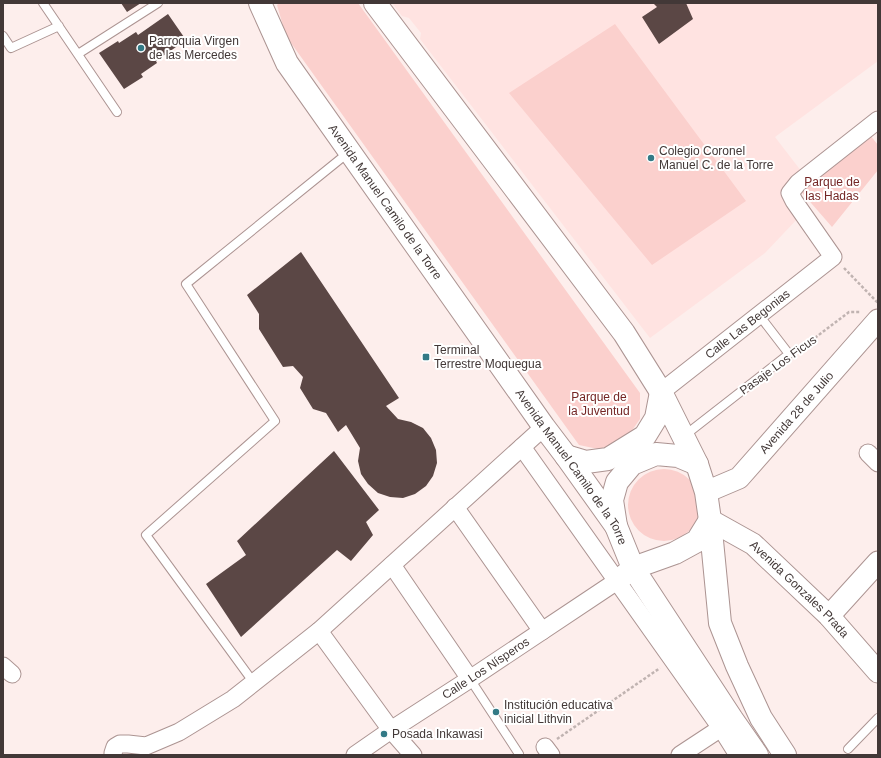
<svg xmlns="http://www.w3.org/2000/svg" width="881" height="758" font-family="Helvetica,sans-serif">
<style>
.built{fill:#ffe3e1}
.green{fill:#fbd0cd}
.building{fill:#5b4745}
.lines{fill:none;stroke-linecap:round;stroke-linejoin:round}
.service-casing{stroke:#ac9492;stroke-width:10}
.minor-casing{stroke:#ac9492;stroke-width:19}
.tertiary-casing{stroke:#ac9492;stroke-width:23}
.primary-casing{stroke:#ac9492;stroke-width:24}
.path{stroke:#c0b3b1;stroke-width:2.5;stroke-dasharray:3 2;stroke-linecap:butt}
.service{stroke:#fff;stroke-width:8}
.minor{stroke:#fff;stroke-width:17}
.tertiary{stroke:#fff;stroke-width:21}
.primary{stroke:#fff;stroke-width:22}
.poi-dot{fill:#337a86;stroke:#fff;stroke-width:1.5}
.labels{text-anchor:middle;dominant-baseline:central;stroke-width:4;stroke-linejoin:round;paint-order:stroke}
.poi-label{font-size:12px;fill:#423837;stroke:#fff;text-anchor:start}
.park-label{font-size:12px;fill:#742625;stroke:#fff}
.street-label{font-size:12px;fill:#423837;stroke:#fff}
</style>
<rect width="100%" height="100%" fill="#fdeeec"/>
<path class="built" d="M392,3h486v58l-103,76 30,39 -21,19 17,20 -36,38 -115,85 -230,-299 1,-6 -12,-15 -7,-2z"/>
<path class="green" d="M279,3h79l282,390v26l-16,23 -26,7 -19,-4 -293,-409 -9,-31z
M615,24l131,177 -94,64 -143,-172z
M866,130l12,15v25l-46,57 -34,-39z
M628 505a36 36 0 1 1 72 0a36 36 0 1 1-72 0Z"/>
<path class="building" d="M121,3h20l-14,9z
M653,3h33l7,16 -34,25 -17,-27 15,-10z
M168,14l18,26 -30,21 1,2 -16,11 2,3 -19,12 -25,-36 19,-12 1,2 17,-11 2,3z
M301,252l98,146 -13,8 12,13 13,3 12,6 8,10 5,12 1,13 -4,13 -7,10 -11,8 -12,4 -13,-1 -12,-4 -10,-9 -7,-10 -3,-13 2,-13 -14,-23 -8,7 -12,-19 -13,-4 -13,-21 3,-11 -10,-11 -10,1 -24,-38v-15l-12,-19z
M334,451l45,59 -13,12 7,13 -22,26 -14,-11 -96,87 -35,-53 40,-29 -9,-14z"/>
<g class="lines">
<g class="service-casing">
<path id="service" d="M43,3l74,109
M3,36l8,12 48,-22
M78,54l80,-51
M684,436l105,-82 -30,-39
M470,679l49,75
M254,683l-108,-148 129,-114 -89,-137 163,-132
M848,749l30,-31"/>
</g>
<g class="minor-casing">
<g id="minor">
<path id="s1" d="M661,392l172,-135 -39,-56 -4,-8 8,-10 80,-63"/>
<path d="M522,447l199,281 17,27"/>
<path d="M868,453l10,10"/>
<path d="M455,507l87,124"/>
<path d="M392,565l78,114"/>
<path d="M319,631l72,99 22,25"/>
<path d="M3,666l9,8"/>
<path d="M545,747l6,8"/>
<path d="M113,755v-2l2,-6 5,-3h8l18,2 33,-14 54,-33 86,-68 225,-204"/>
<path id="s2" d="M355,755l36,-25 79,-51 147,-98"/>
<path d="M680,755l41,-27 8,-6"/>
</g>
</g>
<g class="tertiary-casing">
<g id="tertiary">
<path id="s3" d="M706,492l33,-14 139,-158"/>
<path id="s4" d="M710,520l43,24 76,72 49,56"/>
<path d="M617,581l16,-13"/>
<path d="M829,616l49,-54"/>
</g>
</g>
<g class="primary-casing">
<g id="primary">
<path id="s5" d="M260,3l27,60 257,364 22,29 50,70 17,42 99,151 25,36"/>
<path d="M375,3l249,330 37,59 36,72 9,28 4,28 10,103 17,43 24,52 24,37"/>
<path d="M566,456l20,6 22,-3 37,-23 11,-18 5,-26"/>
<path d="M616,526l-4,-26 5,-18 15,-18 24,-10 22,2 19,8"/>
<path d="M633,568l42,-15 22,-12 13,-21"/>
</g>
</g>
<path class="path" d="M844,268l34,35
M799,350l50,-38h12
M557,739l103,-71"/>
<use href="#service" class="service"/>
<use href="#minor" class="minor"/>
<use href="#tertiary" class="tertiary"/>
<use href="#primary" class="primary"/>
</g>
<g class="poi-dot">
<circle cx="141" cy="48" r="4"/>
<circle cx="651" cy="158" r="4"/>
<rect x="422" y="353" width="8" height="8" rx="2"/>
<circle cx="496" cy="712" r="4"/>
<circle cx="384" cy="734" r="4"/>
</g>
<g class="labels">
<g class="poi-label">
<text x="149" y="41">Parroquia Virgen<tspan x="149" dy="14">de las Mercedes</tspan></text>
<text x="659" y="151">Colegio Coronel<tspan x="659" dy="14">Manuel C. de la Torre</tspan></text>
<text x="434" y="350">Terminal<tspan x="434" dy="14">Terrestre Moquegua</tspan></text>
<text x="504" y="705">Institución educativa<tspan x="504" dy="14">inicial Lithvin</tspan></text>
<text x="392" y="734">Posada Inkawasi</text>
</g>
<g class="park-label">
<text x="832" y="182">Parque de<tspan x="832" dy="14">las Hadas</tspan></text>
<text x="599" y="397">Parque de<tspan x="599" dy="14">la Juventud</tspan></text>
</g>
<g class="street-label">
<text stroke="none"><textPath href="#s5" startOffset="236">Avenida Manuel Camilo de la Torre</textPath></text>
<text stroke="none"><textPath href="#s1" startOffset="110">Calle Las Begonias</textPath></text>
<text transform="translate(778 365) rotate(-36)">Pasaje Los Ficus</text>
<text stroke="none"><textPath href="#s3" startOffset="123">Avenida 28 de Julio</textPath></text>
<text stroke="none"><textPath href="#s5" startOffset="560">Avenida Manuel Camilo de la Torre</textPath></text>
<text stroke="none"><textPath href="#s4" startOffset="114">Avenida Gonzales Prada</textPath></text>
<text stroke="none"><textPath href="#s2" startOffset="157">Calle Los Nísperos</textPath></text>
</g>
</g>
<rect width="881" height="758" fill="none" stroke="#423837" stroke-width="8"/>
</svg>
